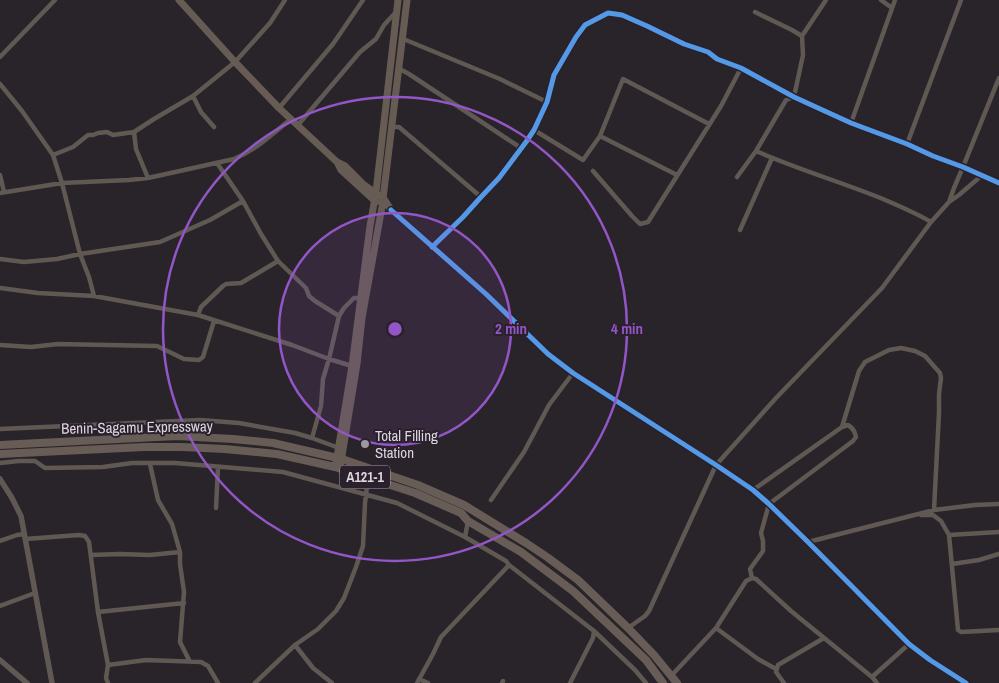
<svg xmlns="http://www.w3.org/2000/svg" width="999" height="683" font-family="'Archivo Narrow',sans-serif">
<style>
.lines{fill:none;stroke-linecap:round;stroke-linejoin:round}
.minor{stroke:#605953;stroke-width:4.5}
.tertiary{stroke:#605953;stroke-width:5.5}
.secondary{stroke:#665c54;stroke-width:7}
.trunk{stroke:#685d56;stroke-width:8}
.cycleway-casing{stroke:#2a212d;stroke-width:8}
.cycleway{stroke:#5399e6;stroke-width:5}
.ring{fill:none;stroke:#9356c7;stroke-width:2.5}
.poi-dot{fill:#9d989f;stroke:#2a212d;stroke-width:2}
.labels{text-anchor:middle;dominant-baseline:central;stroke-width:4;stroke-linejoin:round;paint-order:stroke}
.shield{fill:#2a212d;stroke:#a7a0a9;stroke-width:1}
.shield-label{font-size:14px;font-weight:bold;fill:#dcd6de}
.street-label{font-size:15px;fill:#dcd6de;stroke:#2a212d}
.poi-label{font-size:15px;fill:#dcd6de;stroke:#2a212d;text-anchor:start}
.centre{fill:#9356c7;stroke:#2a212d;stroke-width:2.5}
.ring-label{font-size:15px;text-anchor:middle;font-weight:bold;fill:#9356c7;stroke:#2a212d;stroke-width:4;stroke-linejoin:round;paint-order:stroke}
</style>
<rect width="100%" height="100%" fill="#29242a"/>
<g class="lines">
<path class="minor" d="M881,0l11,8
M755,12l37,18 10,6
M401,38l99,41 47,23
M0,57l55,-57
M398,68l11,6 112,74
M0,84l22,27 31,44 9,28 18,71 9,23 5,19
M193,96l8,16 13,15
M279,108l54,-64 30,-44
M851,123l44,-123
M298,125l62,-73 16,-13 8,-14 12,-13
M391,127h8l82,70
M534,130l49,30 17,-24 77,39
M134,132l2,17 12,29
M600,136l23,-57 86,45
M907,144l54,-144
M756,151c41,18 85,31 127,48 16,7 33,14 48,23
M53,155l20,-8 15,-12h5l5,-2 9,-1 6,3 21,-3 20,-13 39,-23 42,-34 35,-39 15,-23
M217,163l26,38 18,33 17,27 28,27 3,8 6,5 24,15
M593,171l39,45 8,8 8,-2 73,-116 20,-38
M0,175l4,17
M737,177l19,-26 30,-51 8,-3 9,-42 -1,-19 24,-36
M0,193l62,-10 67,-3 19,-2 86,-19c22,-9 38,-25 57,-40
M949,202l5,-14 9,-21 36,-89
M740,230l32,-72
M432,247l31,-30 18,-20 18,-19 27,-36 8,-12 13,-28 7,-27 22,-38 9,-12 23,-12 14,2 25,11 37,18 24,8 9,7 24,9 53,29 57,26 56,21 26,12 30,11 36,16
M0,259l24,3 33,-3 23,-5 80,-12 50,-22 33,-19
M0,288l38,5 56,3 104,19 94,30 37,14 23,7
M198,315l3,-8 22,-21 3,-2 15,-1 37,-22
M0,345l31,2 27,-3 99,2 27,13 15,1 4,-3 11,-36
M842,427l17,-56 6,-9 24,-12 12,-2 14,3 10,5 15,17 1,5 -2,16v19l-5,97
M0,429l200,-9 39,3 56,10 17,5 27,10
M312,438l9,-32 2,-27 6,-20 10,-43 5,-8 10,-10h6
M0,463l19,-2h16l10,7 58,-1 29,-4h43l108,9 114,31 68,34 41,24 3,4 85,66 -1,7 -23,45
M150,464l8,36 14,24 8,28v12l4,28 -4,50 10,20
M491,500l33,-48 25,-47 24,-32
M216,508l2,-41
M921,515h12l8,6 8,14 9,95 3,2 38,-2
M949,535l50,-3
M465,537l3,-16
M25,539l54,-4 6,1 4,6 9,70 10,53 -2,13 2,5
M0,541l17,-6 7,-1
M808,542l126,-32 41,-5 24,-1
M91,555l28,-1 31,1 30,-3
M952,564l27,-4 20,-6
M752,578l-2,-9 13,-18v-10l-2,-8 8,-29 84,-63 3,-4c-1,-6 -3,-9 -8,-12l-6,2 -89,63
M0,606l35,-13
M98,612l86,-9
M628,628l17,-12 4,-5 67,-146 60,-67 106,-110 49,-66 18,-20 10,-7 22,-19
M716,628l42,31 18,10
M594,631l41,39 11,13
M295,645l18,23 19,15
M108,665l38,-5 55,2 7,4 10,17
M671,676l45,-48 30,-47 6,-3 4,1 35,32 81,66 5,6
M872,677l37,-33
M419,679l9,4
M255,683l40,-38 23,-16 18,-18 8,-13 12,-31 7,-21 2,-43 3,-25
M417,683l16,-29 8,-17 68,-72
M502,683l1,-2
M784,683l-8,-11 2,-7 46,-27"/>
<path class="tertiary" d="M391,210l95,84 62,60 25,19 143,92 37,25 16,14 39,38 101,102 21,16 36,23
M0,479l12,19 9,18 31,167
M0,660l27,23"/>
<path class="secondary" d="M179,0l56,62 44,46 58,54 8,4 18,18 21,15 7,11
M337,162l4,8 35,32
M336,463l16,-97 18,-140 6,-34 22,-192
M340,468l17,-104 5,-46 20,-111 25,-207"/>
<path class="trunk" d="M0,445l177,-9 56,3 40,4 69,16 76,26 46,20 62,38 21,14 31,23 50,48 26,27 23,28
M0,454l144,-7h38l43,2 52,5 58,13 80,26 46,20 7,8 53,31 52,39 73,69 17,23"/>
<g class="cycleway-casing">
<path id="cycleway" d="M391,210l95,84 62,60 25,19 143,92 37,25 16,14 39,38 101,102 21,16 36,23
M432,247l31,-30 18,-20 18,-19 27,-36 8,-12 13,-28 7,-27 22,-38 9,-12 23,-12 14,2 25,11 37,18 24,8 9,7 24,9 53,29 57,26 56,21 26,12 30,11 36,16"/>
</g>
<use href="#cycleway" class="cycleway"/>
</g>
<circle cx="395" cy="329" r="116" fill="#9356c7" fill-opacity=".12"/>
<g class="ring">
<circle cx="395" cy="329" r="116"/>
<circle cx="395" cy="329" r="232"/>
</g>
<circle class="poi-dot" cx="365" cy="444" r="5"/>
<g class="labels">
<rect class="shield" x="340" y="465.5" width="50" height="23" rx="4"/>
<g class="shield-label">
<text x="365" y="477">A121-1</text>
</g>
<g class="street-label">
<text transform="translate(137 427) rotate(-1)">Benin-Sagamu Expressway</text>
</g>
<g class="poi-label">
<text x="375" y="435">Total Filling<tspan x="375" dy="17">Station</tspan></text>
</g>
</g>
<circle cx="395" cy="329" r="8" class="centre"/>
<g class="ring-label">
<text x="511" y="334">2 min</text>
<text x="627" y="334">4 min</text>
</g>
</svg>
